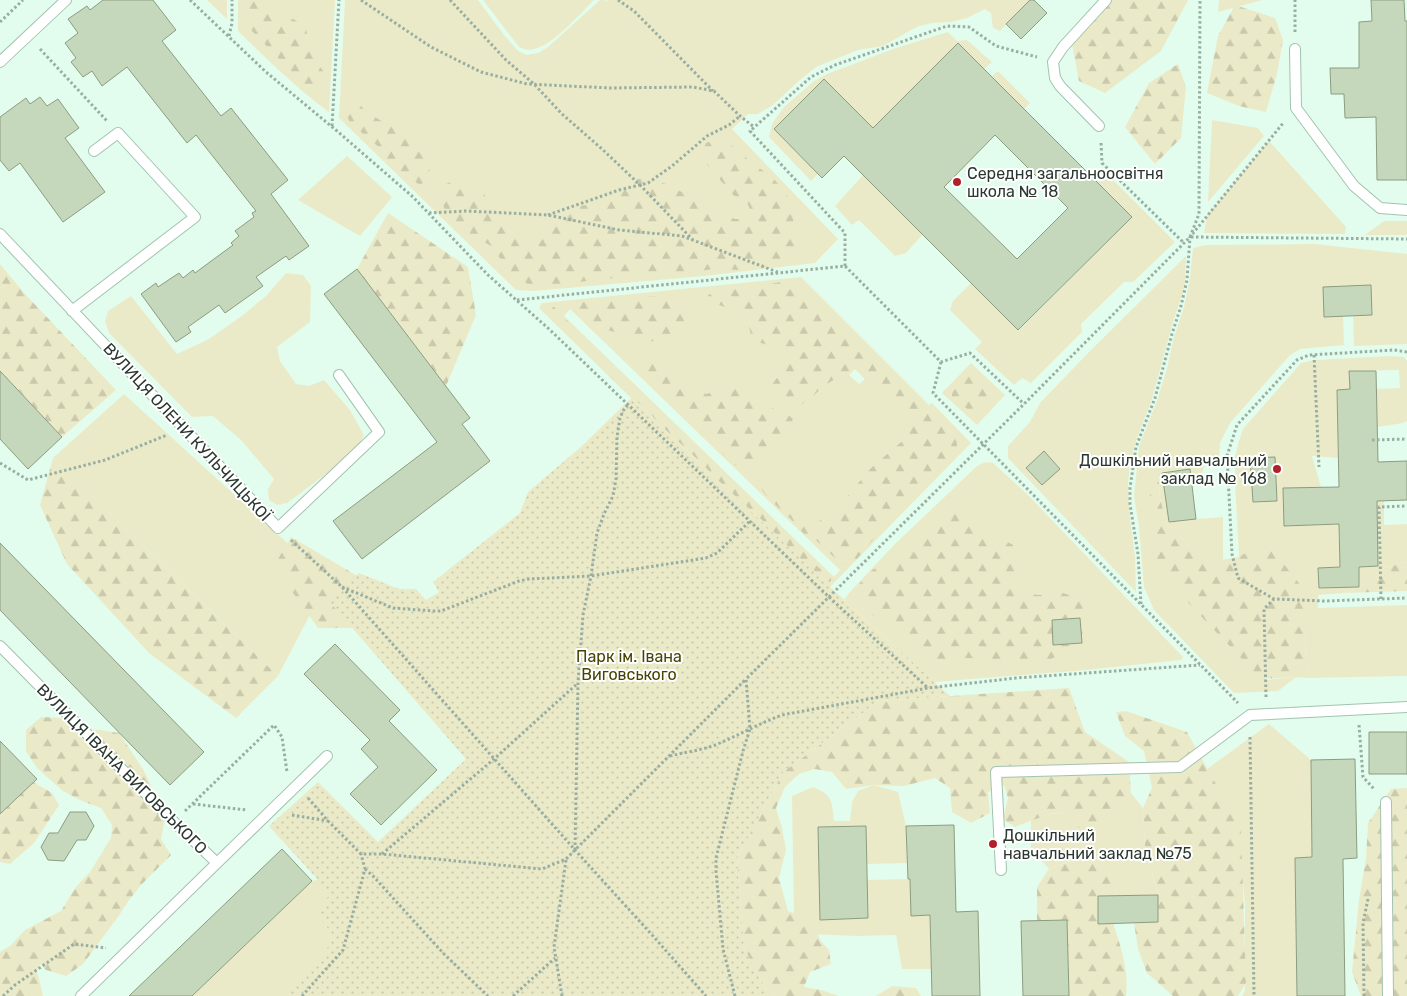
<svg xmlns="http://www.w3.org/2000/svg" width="1407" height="996" font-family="Rubik,sans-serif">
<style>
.green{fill:#ebeac8;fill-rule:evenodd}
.forest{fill:url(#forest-firs)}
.park{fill:url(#park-dots)}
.building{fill:#c6d8bb;stroke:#8c9c80;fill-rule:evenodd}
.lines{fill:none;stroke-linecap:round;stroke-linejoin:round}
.service-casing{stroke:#a2c3b0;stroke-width:12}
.path{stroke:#99aea2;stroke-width:3;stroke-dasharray:2.5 2.5;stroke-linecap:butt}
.service{stroke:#fff;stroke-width:10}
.poi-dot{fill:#b2212a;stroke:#fff;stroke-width:2}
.labels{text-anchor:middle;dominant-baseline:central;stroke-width:4;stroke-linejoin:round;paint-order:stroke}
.poi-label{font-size:16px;fill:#2b3830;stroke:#fff;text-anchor:start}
.street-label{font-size:16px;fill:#2b3830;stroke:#fff}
.park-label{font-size:16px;fill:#474302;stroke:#fff}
</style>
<defs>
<pattern id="forest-firs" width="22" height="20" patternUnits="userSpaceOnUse" patternTransform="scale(1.25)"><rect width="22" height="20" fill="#ebeac8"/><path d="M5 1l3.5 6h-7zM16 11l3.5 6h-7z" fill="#cac9ac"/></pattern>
<pattern id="park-dots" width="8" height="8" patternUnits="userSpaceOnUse" patternTransform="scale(1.25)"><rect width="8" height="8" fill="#ebeac8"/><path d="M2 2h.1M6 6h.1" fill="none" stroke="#cac9ac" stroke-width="1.8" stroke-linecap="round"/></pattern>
</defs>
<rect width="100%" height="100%" fill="#e2fded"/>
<path class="green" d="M207,0h20v19z
M238,0h97l-6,112c-33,-24 -62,-53 -91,-81z
M345,0h133l26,35 14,16 9,4 11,-2 10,-6 52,-47h5l1,1 2,-1h422l-30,31 -7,-3 -2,-15 -6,-4 -18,9 -16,4 -19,1 -13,3 -8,4 -28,16 -25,4 -42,17 -15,12 -28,26 -15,9h-10l-16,15 106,110 -23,24 -111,13 -170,15 -18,-1 -177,-172z
M483,0h111c-14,14 -42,46 -60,49 -6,2 -10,0 -15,-2z
M1219,0h43l-44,12z
M948,32l9,9 10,-1 25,22 -8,7 -26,-26 -85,85 -49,-48 -50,49 44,45 -7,7 -42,-44 3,-13 11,-16 31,-27 13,-7 69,-26z
M998,71l32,32 -6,6 -32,-33z
M1212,120l46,8 6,8 -56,66z
M1269,141l77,86 -1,7 -141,-1 3,-18z
M347,156l45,41 -32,39 -62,-36z
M1106,173l69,69 -42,40h-9l-43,42 1,8 -51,51 -9,-5 -8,7 -39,-36 7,-7 -32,-32 3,-9 18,-18 48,47 113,-113 -34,-35z
M863,175l60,59 -17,19 -11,3 -36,-36 -7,5 -17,-19z
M1384,221h23v14h-42z
M1315,244l92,10v90l-53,2 -1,-30 19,-2 -47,3 18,-1 1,29 -44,4 -10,6 -60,68 -10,20 -1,15 -15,8 -3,13 -9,2 -2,-12 -28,4 7,49 27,-3 27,-2v43l-15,2 -41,-37 -7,-27 -1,-15 -6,44 113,153 30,-3 -18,14 -44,2 -80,-83 -10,-23 -5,-60 -5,-31 5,-50 19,-48 9,-30 7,-31 10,-30 6,-30 3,-29 13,-3z
M1186,256l-1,30 -12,36 -21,77 -16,42 -6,21 -2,23 2,34 5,37 1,36 -128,-134v-12l22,-24 10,-19 48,-50z
M286,273l17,2 8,11 -1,36 -33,25 3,14 16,23 13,2 15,-6 26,30 14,25 -6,11 -24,22 -47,35 -10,2 -8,-5 -1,-11 6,-10 -33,-39 -28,-24 -21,1 -83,-84 -4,-12 3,-10 23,-15 46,58 32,-15 34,-24 24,-20z
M801,277l128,128 3,-2 39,40 -141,144 -199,-189 -92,-90 3,-5zM570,309l270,261 -6,7 -270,-261zM855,369l10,10 -6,5 -10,-9z
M1389,356l15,1 3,4v60l-4,2 -26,4 -1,-38 24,-1 -1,-18 -50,1 1,18 -13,1 2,68 -27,-2 9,31 -38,1 1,38 55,-2 1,43 -22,1 1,20 40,-1v-20l19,-1 -1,-65h7v24l23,-1v38l-23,6 -25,19 -16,6 -25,2v13l89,-3v71l-99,2 -3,-46v-41l-66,-34 -4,-75v-24l3,-14 5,-15 58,-66 14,-3z
M971,363l34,32 -28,30 -35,-32z
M124,394l204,186 -50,96 -225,-218z
M986,462l7,1 34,31 156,163 -2,3 -95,10 -152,12 -90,-82 5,-7 45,-48 83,-79z
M1269,724l42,36 1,97 -17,1 2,138h-55l3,-5v-85l-7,-77 -31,-60z
M874,785l24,7 8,34 1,37 -40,1 -1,-38 -48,1 2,92 48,-1 -1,-38 43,-1 1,36h19l1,54h-29l-6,-34 -39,1 -49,-2 -14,-17 -2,-121 21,-9c20,8 19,15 21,34h16l2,-19 6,-11z
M1131,793l12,15 2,38 13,49 -42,1 -1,-13 -38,-25 -28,11 -18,-21v-28l18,-6 64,-7z
M322,825l16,123 -43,48h-103l120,-115 6,-2 -49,-53z"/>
<path class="forest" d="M245,0h16l8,6 37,20 3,22 3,7 11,16 2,14 -5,7 -12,-3 -57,-59 -8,-16z
M1102,0h86l-27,51 -56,42 -26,-12 -8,-42z
M1235,5l40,13 8,22 -6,34 -11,38 -27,-6 -32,-13 11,-57z
M1178,64l8,23 -5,51 -26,26 -30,-37 24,-44z
M347,101l10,1 11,11 44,26 12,12 6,21 -9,14 -32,-23 -8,-14 -31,-26 -6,-14z
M716,139l14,5 27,23 12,7 12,13 9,13 6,37 -1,11 -8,14 -8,2 -42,6 -19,-2 -42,7 -38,1 -45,4 -46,7 -16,-1 -20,-13 -20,-27 -24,-14 -21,-19 -6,-16 2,-11 10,-5 20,5 12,8 9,13 10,19 13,11 13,6 8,-3 21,-28 20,-6 27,-3 28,-23 16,-3 17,7 69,35h5l11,-7 -4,-10 -14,-7 -29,-34 -2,-8 4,-10z
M388,213l80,54 8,48 -30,71 -89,-117z
M0,264l25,30 91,96 -54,47 -62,-66z
M787,281l14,5 48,48 17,13 13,11 23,27 15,13 15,16 15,13 9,11 1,8 -3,9 -22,25 -15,13 -14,10 -9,13 -12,11 -16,22 -10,11 -10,5 -9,-5 -19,-18 -15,-9 -7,-9 -29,-27 -10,-15 -33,-26 -7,-12 -9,-13 -16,-11 -24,-28 -23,-24v-8l10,-3 7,2 31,28 13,7 20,-5 15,-2 16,9 17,13 11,3 8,7 -6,12 -23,21 -9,7 -2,7 6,11 48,46h8l10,-5 20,-19 25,-30 37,-32 3,-7 1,-8c-15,-20 -30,-41 -52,-54l-7,1 -27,16 -14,13 -12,8 -11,3 -13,-8 -4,-15 8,-11 5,-13 -8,-14 -15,-5 -10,-8 -4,-16c-15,-11 -27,-13 -43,-20l7,-6z
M651,296l26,1 9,4c1,18 -2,26 -14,40l-12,-3 -12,5 -15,-2 -15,-8 -11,-3 -17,-8 -14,-14 1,-5 13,-4z
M547,307h7l6,5 17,20 35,33 12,13 25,22 12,13 70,67 25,27 17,12 9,11 15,13 13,17 21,18v3l-2,1 -3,-1 -20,-17 -44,-44 -40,-36 -35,-35 -14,-12 -19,-19 -7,-10 -13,-8 -6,-8 -15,-13 -10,-12 -13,-9 -9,-13 -32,-29 -3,-7z
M966,377c4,0 8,0 12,1 25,6 21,26 2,36 -11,-2 -19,-9 -28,-17v-9l4,-6z
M53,458l225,218 -42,42 -87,-65 -82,-89 -27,-59z
M1151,473h4l4,10 1,15 7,27 41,37 31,-5 10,-6 24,-1 32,41v41l3,46 -12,-1 -35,2 -105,-110 -7,-90z
M950,509l18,7 21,16 24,13 4,23 -4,22 25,5 25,-2 20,7 6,23 -14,24 -30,15 -78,-4 -30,3 -25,-14 -22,-19 -24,-18 -8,-25 14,-15 40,-20 14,-24 16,-15z
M291,537l87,51 -19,40h-41l-44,-62z
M1407,562v29l-64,2 16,-6 25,-19z
M1069,688l16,44 44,30 2,31 -37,32 -18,3 -10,-16 -17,2 -34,13 -12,-8 5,-21 -4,-13 -16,7 2,21 -19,10 -19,-11 -2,-24 -15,-10 -31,8 -30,-1 -28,4 -14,-17 -17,-3 -16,5 -14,13 -9,21 6,20 4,22 -7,28 9,33 24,9 8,20 9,10 2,14 -21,8 -6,15 17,3 18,6h-64l-10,-8 -21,-40 -7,-90 46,-86 96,-71z
M1126,711l61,21 54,97 5,154 -8,13h-65l-26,-23 -9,-24 -4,-26 24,-1v-27l-13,-49 -2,-38 9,-20 -8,-37 -19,-15 -9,-24z
M41,717l20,1 18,11 21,1 19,3 24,36 18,37 4,13 -4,20 10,16 -29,29 -13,16 -11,17 -35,47 -17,12 -20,-6 -6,-6 -3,7 6,25h-43v-44l10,-6 15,-16 36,-19 15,-24 14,-15 21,-34 1,-13 -11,-17 -19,-7 -19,-10 -26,-23 -11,-17v-21z
M33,782l19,11 7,12 -25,38 -24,21 -10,-2v-48l11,-19z
M1407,788v208h-46l-9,-24 7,-72 7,-42 2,-35 23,-34z
M1078,858l20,4 17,21 1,13h-18v27h15c8,24 16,48 13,73h-57l-2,-76h-30v-33l12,-18z
M892,986l24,2 5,8h-45z"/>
<path class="park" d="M631,398l227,215 92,83 -71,5 -96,71 -46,86 7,90 21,40 10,8h-488l36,-40 11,-20 -16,-20 12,-23 -61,-67 49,-44 60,60 88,-83 -138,-159 31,-27 40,16h17l10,11 13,-8 -6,-10 87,-69 8,-21 54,-46z"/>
<path class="building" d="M103,0h50l23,30 -14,11 59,75 10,-8 57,72 -17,14 38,52 -20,14 -3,-4 -30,21 7,9 -38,27 -6,-8 -31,22 3,5 -15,10 -35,-48 15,-11 2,4 21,-14 4,5 10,-8 2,3 38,-28 -2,-2 8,-7 -4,-5 19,-14 -2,-4 4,-2 -60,-76 -9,8 -60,-76 -25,19 -10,-15 -9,6 -12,-15 5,-4 -11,-15 13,-10 -10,-14 19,-13 3,4z
M1030,0h4l13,13 -26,26 -15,-15z
M1371,0h33l1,21h2v159h-30l-1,-63 -31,1 -1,-24h-13l-1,-26h29v-46l13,-1z
M958,43l174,174 -114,113 -174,-174 -22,22 -48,-49 50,-50 49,49zM995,135l73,73 -51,51 -73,-72z
M40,97l7,9 11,-7 21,29 -14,10 40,54 -42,30 -43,-59 -11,8 -9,-11v-43l26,-19 4,6z
M357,269l113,149 -8,6 28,37 -128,98 -29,-38 104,-79 -113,-148z
M1371,285l1,30 -48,2 -1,-30z
M0,371l62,66 -34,32 -28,-30z
M1349,371h27l2,91 29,-1v39l-30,1 1,65 -19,1v20l-40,1 -1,-20 22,-1 -1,-43 -55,2 -1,-38 56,-1 -2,-97 13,-1z
M1044,451l16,18 -18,16 -16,-17z
M1275,457l2,44 -24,1 -3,-44z
M1190,469l6,50 -27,3 -7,-49z
M0,543l204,209 -34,33 -170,-175z
M1080,618l2,25 -29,2 -1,-25z
M335,644l65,66 -11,11 48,49 -56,55 -31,-31 28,-27 -17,-18 9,-9 -66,-66z
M1369,732h38v42h-38z
M0,741l37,38 -37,35z
M1355,759l2,99 -14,1 2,137h-48l-2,-138 17,-1 -1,-97z
M70,812h16l8,14 -8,14h-9l-13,21 -16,-1 -7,-13 8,-14h9z
M954,825l2,87 22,-1 2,85h-48l-2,-81 -19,1 -1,-37h-2l-2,-53z
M866,826l2,92 -48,2 -2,-93z
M282,849l30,32 -120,115h-63z
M1158,895v27l-60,2v-28z
M1067,920l2,76h-46l-2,-75z"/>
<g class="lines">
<g class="service-casing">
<path id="service" d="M1295,49l1,59 58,78 26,22 27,2
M0,62l66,-62
M1099,126l-39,-40 -5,-8 -2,-16 10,-15 43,-47
M0,234l278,294 101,-96 -40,-57
M72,311l123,-94 -77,-84 -24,18
M0,646l174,176 43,41 -136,133
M1386,802l2,194
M217,863l110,-107
M1001,870l-5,-98 184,-5 70,-52 157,-8"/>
</g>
<path class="path" d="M190,0l76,72 71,59 76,66 75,78 61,54 280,268 99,91
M361,0l70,47 50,25 46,12 83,4 83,-1 21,4 26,25 14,11
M450,0l56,60 28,24 28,30 40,35 38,36 53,55
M618,0l16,11 79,80
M0,22l23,-22
M1295,32v-32
M229,36l3,-13v-23
M40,49l67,72
M332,126l7,-126
M1101,143l1,20 82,80
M429,213l37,-2 82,4 71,15 63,6 98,37
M548,215l71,-25 29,-7 24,-17 35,-30 22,-11 11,-9
M1191,237l216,2
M845,266v-33l-95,-102 61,-54 24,-12 112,-39 22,1 27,19 41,11
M517,300l328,-34 96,96 29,-9 54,51
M1407,352l-13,-2 -85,5 -12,5 -60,65 -10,31 5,98 6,24 36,21 51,2 82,-3
M1314,355l5,112
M941,362l-8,31 305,310
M1372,440l35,-1
M0,463l28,17 77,-20 62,-25
M291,540l51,47 233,263 78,86 53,60
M342,587l51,21 41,3h7l78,-30 10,-2 62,-3 115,-18 11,-5 33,-32
M1381,599l-2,-92 28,-1
M1141,604l-3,-50 -8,-50v-16l6,-41 19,-49 17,-64 9,-28 6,-26 3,-43 94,-115
M1266,697l-2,-88 10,-10
M1359,725l4,52 11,12
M1250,737l4,259
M670,756c16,-4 34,-6 50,-13 21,-9 40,-20 62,-28l146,-27 88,-10 184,-13
M308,798l20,23 33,33h21l160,15 24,-10 180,-180
M193,804l54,6
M185,811l89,-86 8,12 5,35
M292,815l36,6
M575,850l3,-167 5,-68 8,-39 6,-43 7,-19 9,-18 3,-17 1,-42 3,-19 3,-7 5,-7
M382,854l112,-95 84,-76
M365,869l8,7 71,78 44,42
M3,996l12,-11 59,-41 32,4
M302,996l41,-46 22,-81 -4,-15
M513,996l42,-38
M562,996l-8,-49 12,-87
M735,996l-12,-47 -7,-78v-13l27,-107 7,-22 -4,-50 278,-275 166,-167 9,-23 1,-214
M1364,996l-1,-73 5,-24"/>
<use href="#service" class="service"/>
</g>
<g class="poi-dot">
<circle cx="957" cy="182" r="5"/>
<circle cx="1277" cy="469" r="5"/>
<circle cx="993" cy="844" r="5"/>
</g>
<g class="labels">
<g class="poi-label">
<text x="967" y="173">Середня загальноосвітня<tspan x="967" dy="18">школа № 18</tspan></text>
<text x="1267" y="460" text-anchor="end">Дошкільний навчальний<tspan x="1267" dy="18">заклад № 168</tspan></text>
<text x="1003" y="835">Дошкільний<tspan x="1003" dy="18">навчальний заклад №75</tspan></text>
</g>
<g class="street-label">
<text transform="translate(187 432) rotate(47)">ВУЛИЦЯ ОЛЕНИ КУЛЬЧИЦЬКОЇ</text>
<text transform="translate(122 769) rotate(45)">ВУЛИЦЯ ІВАНА ВИГОВСЬКОГО</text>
</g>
<g class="park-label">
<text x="629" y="656">Парк ім. Івана<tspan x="629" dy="18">Виговського</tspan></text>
</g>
</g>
</svg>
